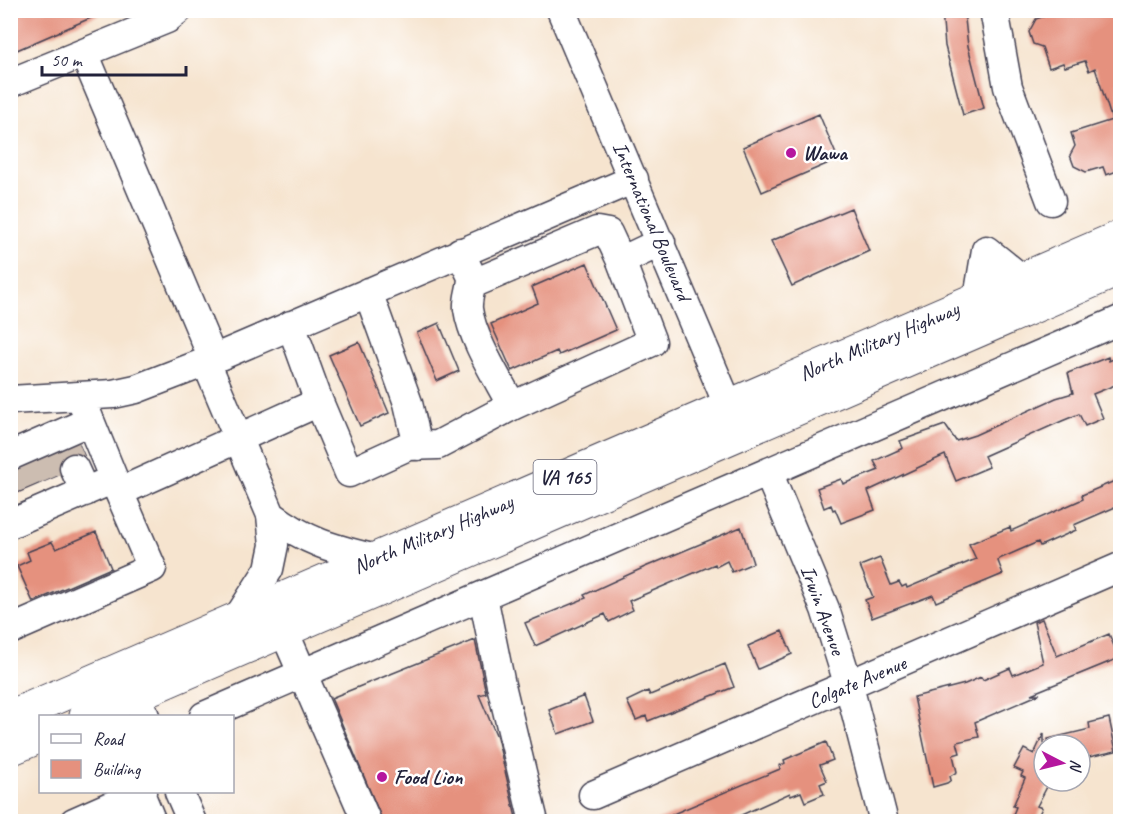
<svg xmlns="http://www.w3.org/2000/svg" width="1131" height="832" font-family="Caveat,sans-serif">
<style>
.building{fill:#e5917e}
.lines{fill:none;stroke-linecap:round;stroke-linejoin:round}
.minor-tunnel{stroke:#ccbdb1;stroke-width:28;stroke-dasharray:28 14;stroke-linecap:butt}
.minor-casing{stroke:#423f51;stroke-width:31}
.major-casing{stroke:#423f51;stroke-width:35}
.minor{stroke:#fff;stroke-width:28}
.major{stroke:#fff;stroke-width:33}
.poi-dot{fill:#b5179e;stroke:#fff;stroke-width:2}
.labels{text-anchor:middle;dominant-baseline:central;stroke-width:5;stroke-linejoin:round;paint-order:stroke}
.shield{fill:#fff;stroke:#646476;stroke-width:1.5}
.shield-label{font-size:20px;font-weight:bold;fill:#22223b}
.poi-label{font-size:21px;font-weight:bold;fill:#22223b;stroke:#fff;text-anchor:start}
.street-label{font-size:21px;fill:#22223b;stroke:#fff}
</style>
<rect width="100%" height="100%" fill="#fff"/>
<filter id="ink" filterUnits="userSpaceOnUse"><feTurbulence type="fractalNoise" baseFrequency=".0167" numOctaves="2"/><feDisplacementMap in="SourceGraphic" scale="12" xChannelSelector="R" yChannelSelector="G"/><feConvolveMatrix kernelMatrix="1 2 1 2 8 2 1 2 1" color-interpolation-filters="sRGB"/></filter>
<filter id="wash" filterUnits="userSpaceOnUse"><feTurbulence type="fractalNoise" baseFrequency=".008" numOctaves="4" result="noise"/><feDisplacementMap in="SourceGraphic" scale="24" xChannelSelector="R" yChannelSelector="G"/><feGaussianBlur stdDeviation="1.35" result="paint"/><feColorMatrix in="noise" values="0 0 0 0 0 0 0 0 0 0 0 0 0 0 0 0 0 1.4 0 .05"/><feComposite in="paint" operator="in"/></filter>
<g filter="url(#wash)">
<rect width="100%" height="100%" fill="#f6e4cf"/>
<g id="blocks">
<path class="building" d="M10,10h99l-99,43z
M942,10h22l4,36 16,62 -21,7 -18,-69z
M1062,10h51l7,4 -2,20 2,136 -14,5 -3,-8 -17,5 -12,-6 -4,-11 5,-9 -4,-13 41,-13 -17,-52 -6,3 -4,-10 -20,6 -2,-4 -14,5 -7,-21 -9,-3 -4,-12 7,-13z
M819,114l19,45 -76,33 -19,-45z
M851,208l18,43 -77,35 -21,-45z
M587,263l29,67 -57,25 -2,-4 -45,20 -21,-47 47,-21 -6,-16z
M439,323l20,48 -22,10 -20,-48z
M359,342l30,71 -29,13 -31,-71z
M1120,356v27l-27,11 10,24 -18,8 -6,-12 -17,7 -78,35 5,11 -33,14 -11,-26 -77,36 7,19 -34,13 -6,-14 -2,1 -2,-5 -7,3 -7,-20 24,-9 2,5 36,-14 -5,-9 29,-13 -3,-7 45,-16 11,16 19,-6 81,-37 17,-5 -5,-20 40,-16 1,4z
M79,444l5,11 -9,-3 -8,1 -9,13 1,9 -49,21v-24z
M1117,480l3,9v16l-46,20 2,5 -36,16 -2,-4 -39,17 -1,2 5,13 -67,28 -3,-7 -61,23 -7,-18 8,-3 -13,-31 20,-8 11,27 8,-3 3,5 4,-2 1,3 69,-29 -7,-15 41,-17 1,4 72,-32 -1,-4z
M741,527l12,36 -21,9 -5,-11 -11,6 -1,-3 -86,37 4,9 -24,12 -4,-8 -70,32 -10,-23 61,-25 -2,-3 61,-28z
M96,532l15,36 -78,34 -16,-36 13,-6 -3,-8 25,-10 4,7z
M1042,619l15,37 52,-22 10,24 -88,36h9l-65,28 4,15 -22,5 3,11 -7,2 4,17 -7,4 1,4 -4,3 -14,4 -19,-90 51,-13 16,-7 2,3 27,-12 3,7 30,-12 -9,-41z
M782,631l10,23 -34,15 -10,-23z
M475,640l11,53 -7,2 18,42 20,85h-134l-52,-124z
M725,664l9,23 -86,34 -2,-5 -10,4 -9,-19 21,-10 2,4z
M584,696l9,25 -35,13 -9,-24z
M1109,718l7,33 -36,8v-14h-31l-1,-6 42,-10 -1,-6z
M1044,733v48h6l-13,25 5,2 -7,14h-25l6,-15 -3,-1 12,-28 -4,-2 2,-4 -9,-4 10,-19 10,5z
M826,742l7,18 -13,5 7,16 -7,3 4,10 -19,8 -4,-10 -10,4 -1,-3 -64,29h-72l126,-53 -1,-3 6,-3 -1,-3z"/>
</g>
</g>
<g filter="url(#ink)">
<use href="#blocks" fill-opacity="0" stroke="#423f51" stroke-width="1.5"/>
<g class="lines">
<path class="minor-tunnel" d="M64,444l10,24
M41,454l11,24
M20,463l10,24"/>
<g class="minor-casing">
<path id="minor" d="M561,10l176,416
M994,10l14,77 43,114
M84,53l129,306
M10,83l157,-64 11,-9
M460,252l12,25c0,12 -5,20 -4,32 4,30 30,70 44,97l140,-64 -31,-81 40,-19
M472,284l125,-53 11,2 13,28
M368,292l40,111 10,43
M978,298l8,-48 36,29
M291,325l28,77
M206,362l65,153 3,30 -5,24 -32,50
M80,396l39,96
M10,400l103,-6 23,-5 70,-27 428,-183
M10,456l80,-35
M74,468l11,24
M768,472l57,137 24,77 35,136
M271,515c38,28 60,33 105,44
M10,524l104,-45
M483,596l18,89 33,137
M10,630l142,-62 -33,-76 200,-90 30,71 59,-27 30,-1 74,-39
M284,631l83,191
M135,695l10,21
M204,716l916,-396
M179,792l13,30
M140,793l12,29
M593,795l527,-228
M74,822l68,-30"/>
</g>
<g class="major-casing">
<path id="major" d="M86,716l1034,-447
M10,717l1110,-480
M10,749l30,-13"/>
</g>
<use href="#minor" class="minor"/>
<use href="#major" class="major"/>
</g>
</g>
<g class="poi-dot">
<circle cx="791" cy="153" r="6"/>
<circle cx="382" cy="777" r="6"/>
</g>
<g class="labels">
<rect class="shield" x="533.5" y="460" width="63" height="34" rx="4.5"/>
<g class="shield-label">
<text x="565" y="477">VA 165</text>
</g>
<g class="poi-label">
<text x="803" y="153">Wawa</text>
<text x="394" y="777">Food Lion</text>
</g>
<g class="street-label">
<text transform="translate(652 221) rotate(67)">International Boulevard</text>
<text transform="translate(879 341) rotate(-23)">North Military Highway</text>
<text transform="translate(433 534) rotate(-23)">North Military Highway</text>
<text transform="translate(823 610) rotate(70)">Irwin Avenue</text>
<text transform="translate(857 682) rotate(-23)">Colgate Avenue</text>
</g>
</g>
<rect width="1131" height="832" fill="none" stroke="#fff" stroke-width="36"/>
<rect x="39" y="715" width="195" height="78" fill="#ffffff" stroke="#a7a7b1" stroke-width="1.5"/>
<rect x="51" y="734" width="30" height="9" fill="#ffffff" stroke="#a7a7b1" stroke-width="1.5"/>
<text x="93" y="745" font-size="18" fill="#22223b">Road</text>
<rect x="51" y="760" width="30" height="18" fill="#e5917e" stroke="#a7a7b1" stroke-width="1.5"/>
<text x="93" y="775" font-size="18" fill="#22223b">Building</text>
<g transform="translate(1062 763) rotate(97)"><circle r="28" fill="#ffffff" stroke="#a7a7b1" stroke-width="1.5"/>
<path d="M0-4.5L10 22L0 15L-10 22Z" fill="#b5179e"/>
<text y="-9" font-size="16" font-weight="bold" text-anchor="middle" fill="#22223b">N</text>
</g>
<path d="M42 66v9h144v-9" fill="none" stroke="#22223b" stroke-width="3"/>
<text x="51" y="66" font-size="18" fill="#22223b" stroke="#ffffff" stroke-width="4.5" paint-order="stroke">50 m</text>
</svg>
